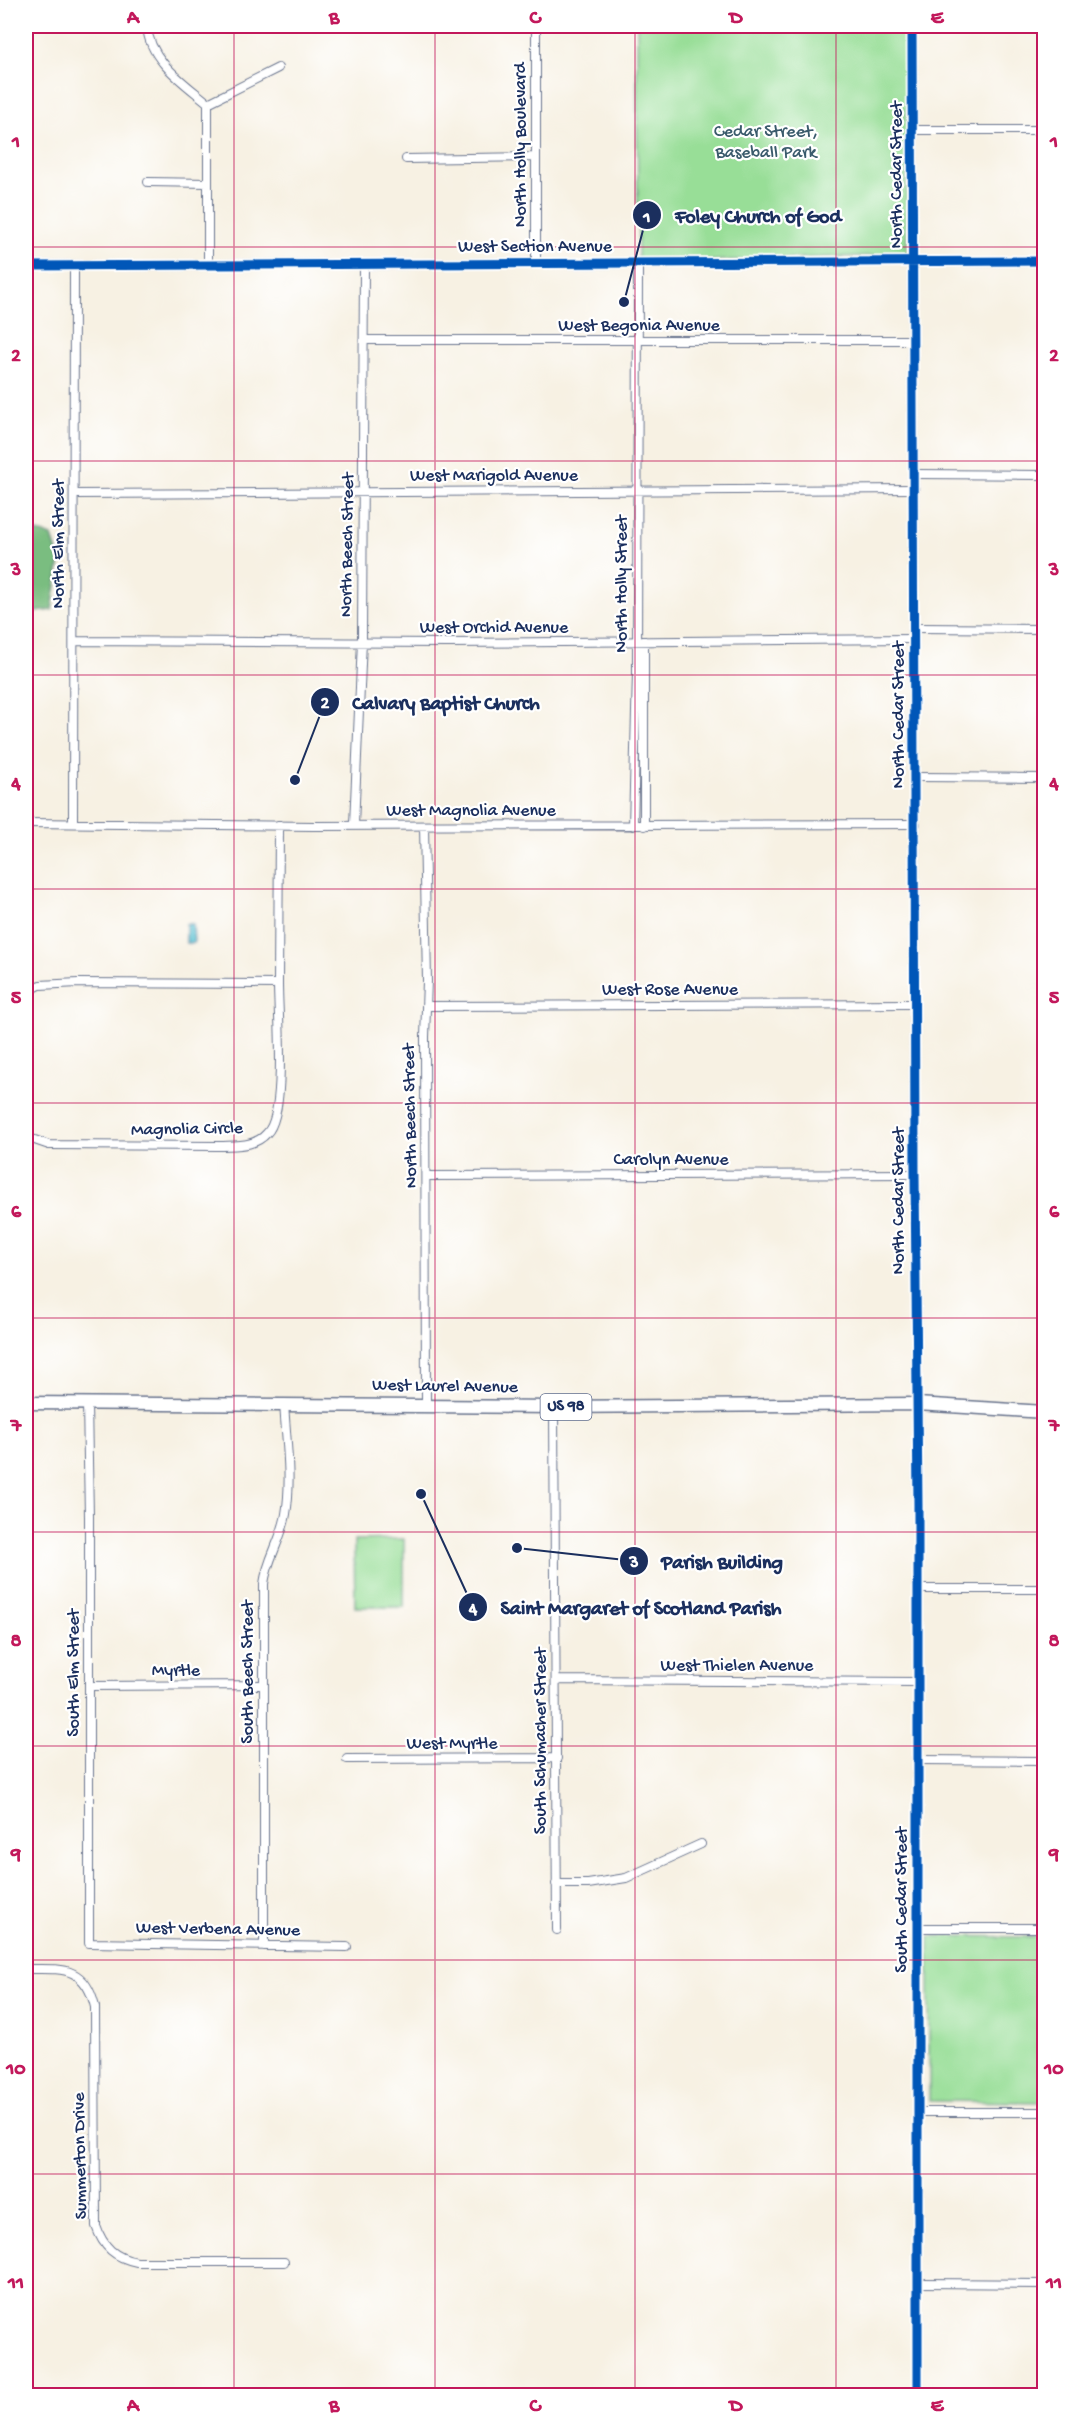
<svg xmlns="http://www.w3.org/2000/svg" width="1070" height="2421" font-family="'Gochi Hand',sans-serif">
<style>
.green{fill:#98de97;stroke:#5a867a;stroke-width:1.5}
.forest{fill:#7abd80;stroke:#4a766f;stroke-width:1.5}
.water{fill:#54bfd0;stroke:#387797;stroke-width:1.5}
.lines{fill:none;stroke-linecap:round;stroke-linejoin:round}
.minor-casing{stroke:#68738d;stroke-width:10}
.tertiary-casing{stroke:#68738d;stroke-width:12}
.primary-casing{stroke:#68738d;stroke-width:15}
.minor{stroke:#fff;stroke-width:8}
.tertiary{stroke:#fff;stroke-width:9}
.primary{stroke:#fff;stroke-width:12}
.cycleway-casing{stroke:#fff;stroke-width:13}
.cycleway{stroke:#0057b8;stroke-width:9}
.grid{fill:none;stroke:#c2185b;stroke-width:1.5;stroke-opacity:0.55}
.labels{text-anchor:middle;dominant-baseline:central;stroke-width:4.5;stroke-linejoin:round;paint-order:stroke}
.shield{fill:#fff;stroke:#5f6d8e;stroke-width:1.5}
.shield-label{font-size:16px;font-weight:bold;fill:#1b2f5e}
.park-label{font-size:18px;fill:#3a5b6c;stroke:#fff}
.street-label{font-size:18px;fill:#1b2f5e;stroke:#fff}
.leader{fill:none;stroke:#1b2f5e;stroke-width:2}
.callout-dot{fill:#1b2f5e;stroke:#fff;stroke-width:2}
.mark-label{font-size:18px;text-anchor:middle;font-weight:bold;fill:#fff}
.callout-label{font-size:20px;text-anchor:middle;font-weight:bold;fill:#1b2f5e;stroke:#fff;stroke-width:4.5;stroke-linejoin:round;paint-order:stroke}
.neatline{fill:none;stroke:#c2185b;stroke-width:2}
.grid-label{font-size:20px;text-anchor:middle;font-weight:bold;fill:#c2185b}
</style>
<rect width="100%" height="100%" fill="#fff"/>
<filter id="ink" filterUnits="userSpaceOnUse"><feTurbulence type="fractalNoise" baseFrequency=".0167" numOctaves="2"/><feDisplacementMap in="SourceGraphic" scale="12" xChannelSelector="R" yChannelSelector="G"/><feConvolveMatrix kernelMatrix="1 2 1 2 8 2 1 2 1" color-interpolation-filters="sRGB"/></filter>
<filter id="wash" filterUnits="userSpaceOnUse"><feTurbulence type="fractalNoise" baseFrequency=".008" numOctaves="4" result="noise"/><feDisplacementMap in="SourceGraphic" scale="24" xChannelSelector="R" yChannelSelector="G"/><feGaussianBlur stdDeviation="1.35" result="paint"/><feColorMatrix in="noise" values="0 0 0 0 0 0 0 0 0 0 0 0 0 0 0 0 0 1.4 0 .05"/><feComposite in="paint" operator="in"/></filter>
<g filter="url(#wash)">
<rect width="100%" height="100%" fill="#f7f1e3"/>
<path class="green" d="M637,26h270v229l-269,8z
M404,1539v68h-49l-1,-67z
M929,1936l115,1v165l-115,-1z"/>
<path class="forest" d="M26,529l26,7 8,25 -8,49 -25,3 5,-32 -6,-6z"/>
<path class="water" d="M186,924h7l1,19h-8z"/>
</g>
<g filter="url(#ink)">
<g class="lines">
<g class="minor-casing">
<path id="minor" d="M147,26c2,34 36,56 61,77v162
M208,103l70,-35
M913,130h131
M406,159l130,-2
M148,182l60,1
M536,264v-238
M364,340h550
M915,474l129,1
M74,494l841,-5
M915,628l129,1
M74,641l375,2 466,-4
M644,641v185
M916,777l128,1
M26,823l288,3 602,-2
M73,823l1,-557
M354,825l8,-184 2,-377
M424,826l3,155 -2,56 1,368
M633,826l4,-153 1,-410
M278,984l1,-159
M26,992l14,-7 38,-2 200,1c0,32 9,129 -11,149 -12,14 -30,12 -47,13l-171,-1 -23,-8
M426,1006l489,-2
M427,1176l488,-2
M87,1403l2,114v426l258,4
M554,1407l3,523
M918,1589h126
M556,1680l363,2
M89,1686l174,-1
M347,1759l210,-1
M918,1760l126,1
M556,1884h32l38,-6 75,-34
M918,1928h126
M264,1946v-362c3,-25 18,-45 22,-70 6,-35 0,-75 -2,-111
M26,1969c36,0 59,-4 69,38l1,219c7,21 19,32 41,36h147
M918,2112h126
M918,2283l126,1"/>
</g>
<g class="tertiary-casing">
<path id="tertiary" d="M912,26l3,1148 3,331v891
M26,266l1018,-5"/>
</g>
<g class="primary-casing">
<path id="primary" d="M26,1403l528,4 363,-3 127,8"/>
</g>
<use href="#minor" class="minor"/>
<use href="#tertiary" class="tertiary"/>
<use href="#primary" class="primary"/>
<g class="cycleway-casing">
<path id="cycleway" d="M912,26l3,1148 3,331v891
M26,266l1018,-5"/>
</g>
<use href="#cycleway" class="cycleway"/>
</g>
</g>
<path class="grid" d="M234,26v2370M435,26v2370M635,26v2370M836,26v2370M26,247h1018M26,461h1018M26,675h1018M26,889h1018M26,1103h1018M26,1318h1018M26,1532h1018M26,1746h1018M26,1960h1018M26,2174h1018"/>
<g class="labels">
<rect class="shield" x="540.5" y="1394" width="51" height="26" rx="4.5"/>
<g class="shield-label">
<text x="566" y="1407">US 98</text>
</g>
<g class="park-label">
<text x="766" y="132">Cedar Street,<tspan x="766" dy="21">Baseball Park</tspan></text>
</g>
<g class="street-label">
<text transform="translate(521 145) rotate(-90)">North Holly Boulevard</text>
<text transform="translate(897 175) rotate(-90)">North Cedar Street</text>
<text x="535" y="247">West Section Avenue</text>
<text x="639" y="326">West Begonia Avenue</text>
<text x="494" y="476">West Marigold Avenue</text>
<text transform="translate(59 544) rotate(-90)">North Elm Street</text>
<text transform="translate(348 545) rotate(-89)">North Beech Street</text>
<text transform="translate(622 584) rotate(-90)">North Holly Street</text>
<text x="494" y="628">West Orchid Avenue</text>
<text transform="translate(899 715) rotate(-90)">North Cedar Street</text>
<text x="471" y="811">West Magnolia Avenue</text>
<text x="670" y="990">West Rose Avenue</text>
<text transform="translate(411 1116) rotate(-91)">North Beech Street</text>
<text transform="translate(187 1130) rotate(-1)">Magnolia Circle</text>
<text x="671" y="1160">Carolyn Avenue</text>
<text transform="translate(899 1201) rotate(-90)">North Cedar Street</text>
<text transform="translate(445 1387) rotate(1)">West Laurel Avenue</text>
<text x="737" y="1666">West Thielen Avenue</text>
<text x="176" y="1671">Myrtle</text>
<text transform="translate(248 1672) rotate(-90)">South Beech Street</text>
<text transform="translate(74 1673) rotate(-90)">South Elm Street</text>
<text transform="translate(541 1741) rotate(-90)">South Schumacher Street</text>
<text x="452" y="1744">West Myrtle</text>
<text transform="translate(902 1900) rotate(-90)">South Cedar Street</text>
<text transform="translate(218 1930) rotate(1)">West Verbena Avenue</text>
<text transform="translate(81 2156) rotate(-91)">Summerton Drive</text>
</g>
</g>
<path class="leader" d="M624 302L647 215M295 780L325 702M517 1548L634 1561M421 1494L473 1607"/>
<g class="callout-dot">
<circle cx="624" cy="302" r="6"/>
<circle cx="295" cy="780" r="6"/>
<circle cx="517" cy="1548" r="6"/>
<circle cx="421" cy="1494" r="6"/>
<circle cx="647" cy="215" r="15"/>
<circle cx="325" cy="702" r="15"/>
<circle cx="634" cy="1561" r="15"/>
<circle cx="473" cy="1607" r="15"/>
</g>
<g class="mark-label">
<text x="647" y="222">1</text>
<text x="325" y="708">2</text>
<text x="634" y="1567">3</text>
<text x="473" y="1614">4</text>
</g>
<g class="callout-label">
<text x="758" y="222">Foley Church of God</text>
<text x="446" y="709">Calvary Baptist Church</text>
<text x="722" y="1568">Parish Building</text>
<text x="641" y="1614">Saint Margaret of Scotland Parish</text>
</g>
<rect width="1070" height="2421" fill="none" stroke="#fff" stroke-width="66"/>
<rect x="33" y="33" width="1004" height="2355" class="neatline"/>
<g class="grid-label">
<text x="133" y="23">A</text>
<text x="334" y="23">B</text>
<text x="535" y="23">C</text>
<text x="736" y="23">D</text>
<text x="937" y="23">E</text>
<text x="16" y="147">1</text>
<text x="1054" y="147">1</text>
<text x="16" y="361">2</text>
<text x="1054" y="361">2</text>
<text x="16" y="575">3</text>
<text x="1054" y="575">3</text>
<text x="16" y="789">4</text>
<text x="1054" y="789">4</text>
<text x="16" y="1003">5</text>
<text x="1054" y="1003">5</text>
<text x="16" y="1217">6</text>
<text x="1054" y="1217">6</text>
<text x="16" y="1431">7</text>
<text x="1054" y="1431">7</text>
<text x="16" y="1646">8</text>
<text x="1054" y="1646">8</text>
<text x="16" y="1860">9</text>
<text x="1054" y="1860">9</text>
<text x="16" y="2074">10</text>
<text x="1054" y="2074">10</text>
<text x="16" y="2288">11</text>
<text x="1054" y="2288">11</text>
<text x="133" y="2411">A</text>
<text x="334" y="2411">B</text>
<text x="535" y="2411">C</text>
<text x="736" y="2411">D</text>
<text x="937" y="2411">E</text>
</g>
</svg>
